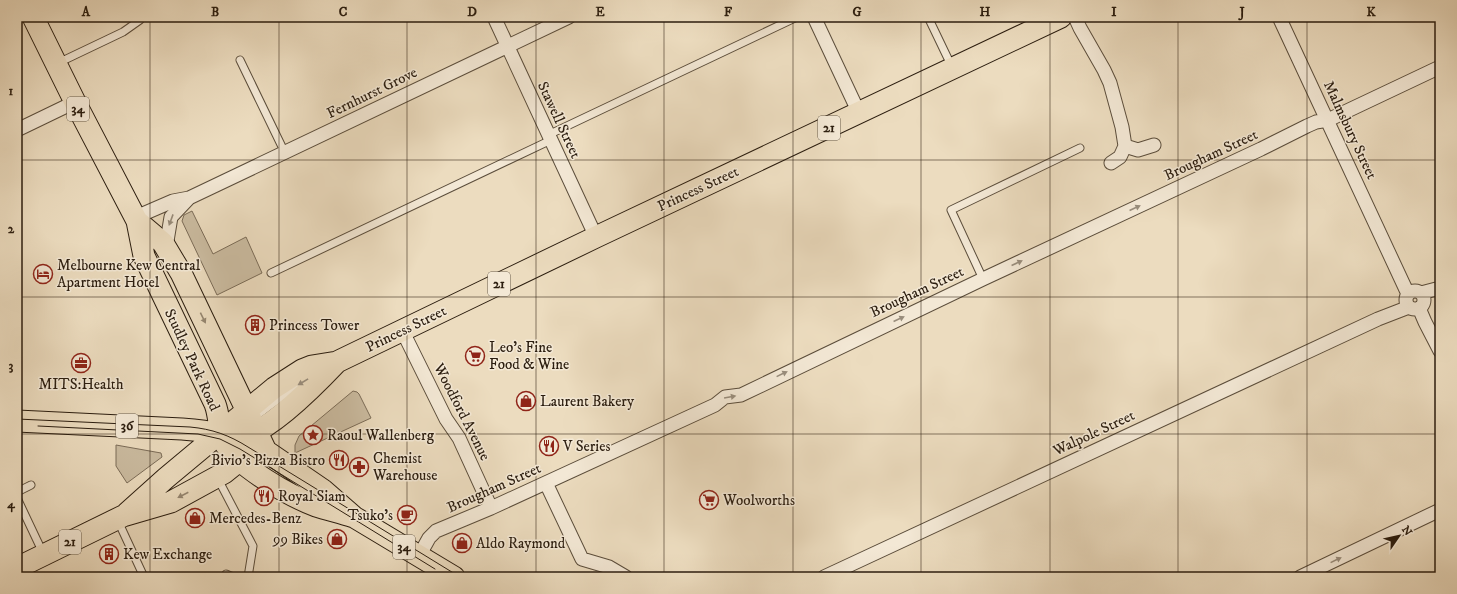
<svg xmlns="http://www.w3.org/2000/svg" width="1457" height="594" font-family="'IM FELL DW Pica',serif">
<style>
.green{fill:#cbbca1;stroke:#7b6c58}
.lines{fill:none;stroke-linecap:round;stroke-linejoin:round}
.lane-casing{stroke:#5b4d3b;stroke-width:9}
.street-casing{stroke:#5b4d3b;stroke-width:15}
.primary-casing{stroke:#2b1d0f;stroke-width:23}
.lane{stroke:#f3e8d5;stroke-width:7}
.street{stroke:#f3e8d5;stroke-width:13}
.primary{stroke:#ecdcbf;stroke-width:21}
.tram{stroke:#2b1d0f;stroke-width:1}
.oneway{fill:#998d7c}
.oneway2{fill:#958670}
.grid{fill:none;stroke:#2b1d0f;stroke-width:1;stroke-opacity:0.55}
.labels{text-anchor:middle;dominant-baseline:central;stroke-width:3;stroke-linejoin:round;paint-order:stroke}
.shield{fill:#f3e8d5;stroke:#675a4a;stroke-width:1}
.shield-label{font-size:14px;font-weight:bold;fill:#2b1d0f}
.street-label{font-size:15px;fill:#2b1d0f;stroke:#f3e8d5}
.poi-label{font-size:15px;fill:#2b1d0f;stroke:#f3e8d5;text-anchor:start}
.neatline{fill:none;stroke:#2b1d0f;stroke-width:1.5}
.grid-label{font-size:13px;text-anchor:middle;font-weight:bold;fill:#2b1d0f}
</style>
<rect width="100%" height="100%" fill="#ecdcbf"/>
<filter id="stains"><feTurbulence type="fractalNoise" baseFrequency=".005" numOctaves="4"/><feColorMatrix values="0 0 0 0 .2 0 0 0 0 .09 0 0 0 0 .02 0 0 0 .5 -.17"/></filter>
<radialGradient id="worn" r=".72"><stop offset=".6" stop-color="#630" stop-opacity="0"/><stop offset="1" stop-color="#630" stop-opacity=".3"/></radialGradient>
<path class="green" d="M192,211l21,43 33,-17 16,36 -45,22 -35,-74 2,-6z
M353,391l4,1 2,2 12,24 -76,35v-8l4,-9z
M116,445l45,8 1,4 -35,26 -11,-17z"/>
<g class="lines">
<g class="lane-casing">
<path id="lane" d="M928,17l24,50
M240,60l45,93
M58,63l65,-31 17,-12
M548,135l249,-118
M271,273l280,-133
M983,279l-32,-69 129,-62
M259,414l32,-24 15,-9
M218,479l35,67 -5,31
M17,492l14,-7
M17,498l26,55
M118,521l26,56
M225,577l1,-3 7,3"/>
</g>
<g class="street-casing">
<path id="street" d="M494,17l102,220
M814,17l45,96
M1075,17l5,11 24,42 6,13 12,44 3,19 -5,11 -9,6
M1279,17l129,277
M17,130l58,-28
M1125,146l13,4 16,-5
M136,217l37,-16 16,-3 380,-181
M166,247l5,-30 18,-19
M1406 300a9 9 0 1 1 18 0a9 9 0 1 1-18 0Z
M1421,293l19,-5
M1419,308l6,14 15,29
M402,330l44,89 13,19 32,70
M546,483l36,76 27,8 17,10
M419,556l10,-18 7,-7 55,-23 224,-103 10,-8 16,-2 242,-116 278,-130 46,-23 9,-4 12,-2 112,-53
M824,577l554,-258 31,-12
M1300,577l140,-67"/>
</g>
<g class="primary-casing">
<path id="primary" d="M33,17l42,85 62,119 7,35 71,148c5,13 3,26 9,38 14,25 66,54 92,64 13,4 26,7 38,11
M137,221l26,22 18,30 85,178 57,39 31,27 100,60
M17,421l165,8c13,1 25,2 37,5 7,1 14,4 21,3 26,-2 79,-56 97,-75l4,-2 255,-123 465,-220
M127,513l39,-35 108,-90 28,-18 10,-4 25,-4
M17,568l106,-52 48,-14 53,-29 26,-21"/>
</g>
<use href="#lane" class="lane"/>
<use href="#street" class="street"/>
<use href="#primary" class="primary"/>
<path class="tram" d="M17,419l173,8c22,2 39,8 58,20l212,130
M38,426l160,8 22,5 20,10 195,120"/>
</g>
<defs><path id="oneway-solid" d="M-6-.8H1V-3.2L6.5 0L1 3.2V.8H-6Z"/></defs>
<g class="oneway">
<use href="#oneway-solid" transform="translate(1135 208) rotate(-25)"/>
<use href="#oneway-solid" transform="translate(171 220) rotate(110)"/>
<use href="#oneway-solid" transform="translate(1017 263) rotate(-25)"/>
<use href="#oneway-solid" transform="translate(899 319) rotate(-25)"/>
<use href="#oneway-solid" transform="translate(782 374) rotate(-26)"/>
<use href="#oneway-solid" transform="translate(303 382) rotate(149)"/>
<use href="#oneway-solid" transform="translate(730 397) rotate(-10)"/>
<use href="#oneway-solid" transform="translate(1336 560) rotate(-26)"/>
</g>
<g class="oneway2">
<use href="#oneway-solid" transform="translate(203 318) rotate(64)"/>
<use href="#oneway-solid" transform="translate(183 495) rotate(153)"/>
</g>
<path class="grid" d="M150,17v560M279,17v560M407,17v560M536,17v560M664,17v560M793,17v560M921,17v560M1050,17v560M1178,17v560M1307,17v560M17,160h1423M17,297h1423M17,434h1423"/>
<defs>
<g id="hotel-ring" transform="scale(1)"><circle r="9.5" fill="#f3e8d5" stroke="#8f2418" stroke-width="1.5"/><path d="M-6-4.5h1.5V1H6V5H4.5V3h-9V5H-6ZM-4 0a1.8 1.8 0 1 1 3.6 0ZM.5 0V-2.5h3Q6-2.5 6 0Z" fill="#8f2418"/></g>
<g id="building-ring" transform="scale(1)"><circle r="9.5" fill="#f3e8d5" stroke="#8f2418" stroke-width="1.5"/><path d="M-4-6H4V6H1V3H-1V6H-4ZM-2.5-4.3h1.7v1.8h-1.7ZM.8-4.3h1.7v1.8H.8ZM-2.5-1h1.7V.8h-1.7ZM.8-1h1.7V.8H.8Z" fill="#8f2418"/></g>
<g id="supermarket-ring" transform="scale(1)"><circle r="9.5" fill="#f3e8d5" stroke="#8f2418" stroke-width="1.5"/><path d="M-6-5.5h2.5l.6 2H6L4.5 2H-2.5L-4.4-4H-6ZM-1.5 3.2a1.3 1.3 0 1 0 .1 0ZM3 3.2a1.3 1.3 0 1 0 .1 0Z" fill="#8f2418"/></g>
<g id="office-ring" transform="scale(1)"><circle r="9.5" fill="#f3e8d5" stroke="#8f2418" stroke-width="1.5"/><path d="M-6-3h4V-5.5h4V-3h4V5H-6ZM-1-4.5V-3h2v-1.5ZM-6 0V1H6V0Z" fill="#8f2418"/></g>
<g id="shop-ring" transform="scale(1)"><circle r="9.5" fill="#f3e8d5" stroke="#8f2418" stroke-width="1.5"/><path d="M-5-2.5h2.3a2.7 3.5 0 0 1 5.4 0H5L5.5 6h-11ZM-1.5-2.5h3a1.5 2.3 0 0 0-3 0Z" fill="#8f2418"/></g>
<g id="sight-ring" transform="scale(1)"><circle r="9.5" fill="#f3e8d5" stroke="#8f2418" stroke-width="1.5"/><path d="M0-6L1.8-2.2L6-1.7L2.9 1.2L3.7 5.4L0 3.3L-3.7 5.4L-2.9 1.2L-6-1.7L-1.8-2.2Z" fill="#8f2418"/></g>
<g id="restaurant-ring" transform="scale(1)"><circle r="9.5" fill="#f3e8d5" stroke="#8f2418" stroke-width="1.5"/><path d="M-5-6h1v4h1v-4h1v4h1v-4h1v5L-1.5 .5V6h-2V.5L-5-1ZM5-6V6H3V1.5H1.5Q1.5-4 5-6Z" fill="#8f2418"/></g>
<g id="pharmacy-ring" transform="scale(1)"><circle r="9.5" fill="#f3e8d5" stroke="#8f2418" stroke-width="1.5"/><path d="M-2-6h4v4h4v4h-4v4h-4v-4h-4v-4h4Z" fill="#8f2418"/></g>
<g id="cafe-ring" transform="scale(1)"><circle r="9.5" fill="#f3e8d5" stroke="#8f2418" stroke-width="1.5"/><path d="M-5.5-4.5H6V0H3Q3 3.5 0 3.5H-2.5Q-5.5 3.5-5.5 0ZM3-3.2v2h1.7v-2ZM-6 4.5H4V6H-6Z" fill="#8f2418"/></g>
</defs>
<g fill-rule="evenodd">
<use href="#hotel-ring" x="43" y="274"/>
<use href="#building-ring" x="255" y="325"/>
<use href="#supermarket-ring" x="475" y="356"/>
<use href="#office-ring" x="81" y="363"/>
<use href="#shop-ring" x="526" y="401"/>
<use href="#sight-ring" x="313" y="435"/>
<use href="#restaurant-ring" x="549" y="446"/>
<use href="#restaurant-ring" x="339" y="460"/>
<use href="#pharmacy-ring" x="359" y="467"/>
<use href="#restaurant-ring" x="264" y="496"/>
<use href="#supermarket-ring" x="709" y="500"/>
<use href="#cafe-ring" x="407" y="515"/>
<use href="#shop-ring" x="195" y="518"/>
<use href="#shop-ring" x="337" y="539"/>
<use href="#shop-ring" x="462" y="543"/>
<use href="#building-ring" x="109" y="554"/>
</g>
<g class="labels">
<g class="shield">
<rect x="67" y="97" width="22" height="24" rx="3"/>
<rect x="818" y="116" width="22" height="24" rx="3"/>
<rect x="488" y="272" width="22" height="24" rx="3"/>
<rect x="116" y="414" width="22" height="24" rx="3"/>
<rect x="59" y="530" width="22" height="24" rx="3"/>
<rect x="393" y="535" width="22" height="24" rx="3"/>
</g>
<g class="shield-label">
<text x="78" y="109">34</text>
<text x="829" y="128">21</text>
<text x="499" y="284">21</text>
<text x="127" y="426">36</text>
<text x="70" y="542">21</text>
<text x="404" y="547">34</text>
</g>
<g class="street-label">
<text transform="translate(372 93) rotate(-26)">Fernhurst Grove</text>
<text transform="translate(559 120) rotate(65)">Stawell Street</text>
<text transform="translate(1350 130) rotate(65)">Malmsbury Street</text>
<text transform="translate(1211 155) rotate(-25)">Brougham Street</text>
<text transform="translate(698 189) rotate(-25)">Princess Street</text>
<text transform="translate(917 292) rotate(-25)">Brougham Street</text>
<text transform="translate(406 329) rotate(-26)">Princess Street</text>
<text transform="translate(192 360) rotate(65)">Studley Park Road</text>
<text transform="translate(462 412) rotate(63)">Woodford Avenue</text>
<text transform="translate(1094 433) rotate(-25)">Walpole Street</text>
<text transform="translate(494 488) rotate(-24)">Brougham Street</text>
</g>
<g class="poi-label">
<text x="57" y="265">Melbourne Kew Central<tspan x="57" dy="17">Apartment Hotel</tspan></text>
<text x="269" y="325">Princess Tower</text>
<text x="489" y="347">Leo's Fine<tspan x="489" dy="17">Food &amp; Wine</tspan></text>
<text x="81" y="384" text-anchor="middle">MITS:Health</text>
<text x="540" y="401">Laurent Bakery</text>
<text x="327" y="435">Raoul Wallenberg</text>
<text x="563" y="446">V Series</text>
<text x="373" y="458">Chemist<tspan x="373" dy="17">Warehouse</tspan></text>
<text x="325" y="460" text-anchor="end">Bivio's Pizza Bistro</text>
<text x="278" y="496">Royal Siam</text>
<text x="723" y="500">Woolworths</text>
<text x="393" y="515" text-anchor="end">Tsuko's</text>
<text x="209" y="518">Mercedes-Benz</text>
<text x="323" y="539" text-anchor="end">99 Bikes</text>
<text x="476" y="543">Aldo Raymond</text>
<text x="123" y="554">Kew Exchange</text>
</g>
</g>
<rect width="1457" height="594" fill="none" stroke="#ecdcbf" stroke-width="44"/>
<g transform="translate(1399 536) rotate(56)" stroke="#f3e8d5" stroke-width="3" paint-order="stroke">
<path d="M0-3L7 15L0 10L-7 15Z" fill="#2b1d0f"/>
<text y="-6" font-size="11" font-weight="bold" text-anchor="middle" fill="#2b1d0f">N</text>
</g>
<rect x="22" y="22" width="1413" height="550" class="neatline"/>
<g class="grid-label">
<text x="86" y="16">A</text>
<text x="215" y="16">B</text>
<text x="343" y="16">C</text>
<text x="472" y="16">D</text>
<text x="600" y="16">E</text>
<text x="728" y="16">F</text>
<text x="857" y="16">G</text>
<text x="985" y="16">H</text>
<text x="1114" y="16">I</text>
<text x="1242" y="16">J</text>
<text x="1371" y="16">K</text>
<text x="11" y="95">1</text>
<text x="11" y="233">2</text>
<text x="11" y="370">3</text>
<text x="11" y="508">4</text>
</g>
<rect width="100%" height="100%" filter="url(#stains)"/>
<rect width="100%" height="100%" fill="url(#worn)"/>
</svg>
